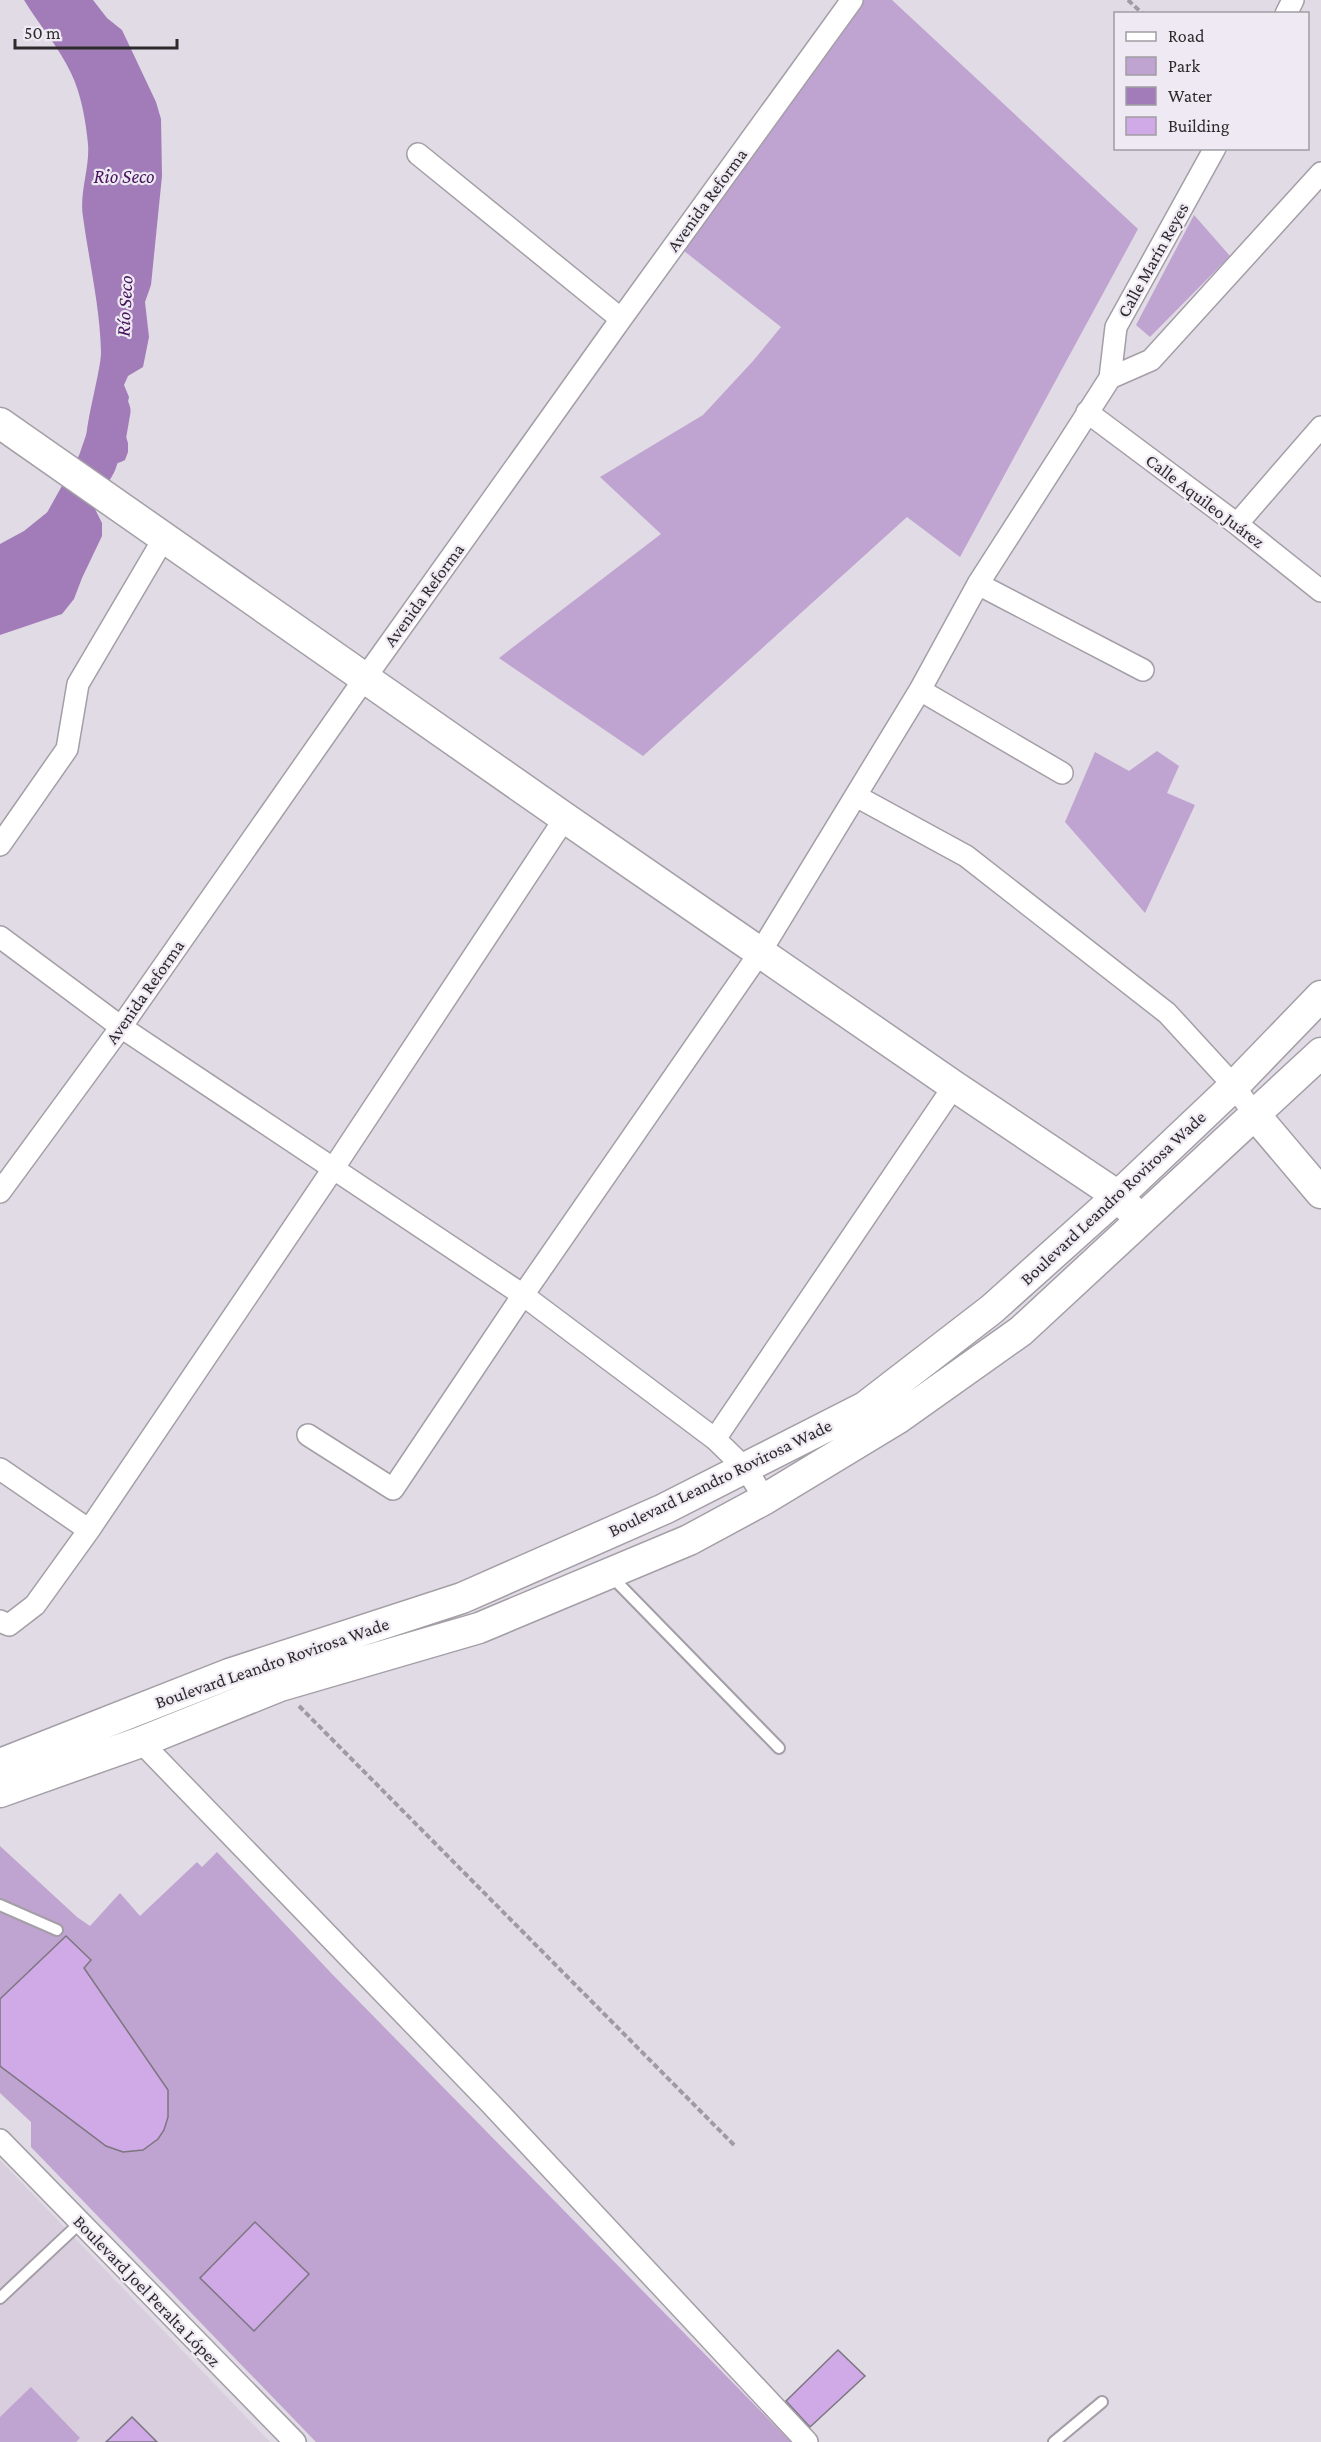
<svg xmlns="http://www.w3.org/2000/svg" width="1321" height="2442" font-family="'Crimson Pro',serif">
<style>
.built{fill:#d8cede}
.green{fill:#bfa3d0}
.water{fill:#a27cb8}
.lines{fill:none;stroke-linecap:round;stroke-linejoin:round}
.river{stroke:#a27cb8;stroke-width:39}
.building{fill:#d0a9e7;stroke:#7b767f;stroke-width:1.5}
.lane-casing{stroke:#a49ea7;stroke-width:14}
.street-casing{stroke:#a49ea7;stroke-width:24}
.secondary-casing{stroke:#a49ea7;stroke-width:33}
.path{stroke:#9f9ba2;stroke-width:4;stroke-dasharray:6 3;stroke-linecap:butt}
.lane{stroke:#fff;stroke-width:10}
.street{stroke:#fff;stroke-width:21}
.secondary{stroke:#fff;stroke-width:30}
.labels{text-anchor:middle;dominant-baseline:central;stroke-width:4.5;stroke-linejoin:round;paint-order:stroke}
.street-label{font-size:18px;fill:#2c2a2d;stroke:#eee9f2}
.water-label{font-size:20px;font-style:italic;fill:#47155e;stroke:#eee9f2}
</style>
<rect width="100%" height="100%" fill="#e1dbe5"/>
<path class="built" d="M0,2160l270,282h-270z"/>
<path class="green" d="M859,0h33l246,229 -178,328 -53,-40 -264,239 -144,-98 162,-124 -61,-57 103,-62 50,-54 28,-34 -102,-80z
M1194,215l36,41 -80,81 -14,-12z
M1157,751l22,15 -12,27 28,12 -50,108 -80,-91 30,-70 34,19z
M0,1846l77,71 13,9 30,-33 20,23 57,-54 5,5 15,-15 115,122 459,468h-475l-285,-295v-25l-31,-29z
M31,2387l49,51 -4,4h-76v-25z"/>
<path class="water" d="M24,0h69l14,18 15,12 34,72 5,17 1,57 -11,109 -6,17 4,35 -6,30 -15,9 -4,9 5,12 -6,30 5,16v9l-3,8c-11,6 -29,8 -37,-5 -9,-13 13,-81 13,-103 -1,-45 -12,-91 -18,-135 -4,-24 7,-49 5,-73 -2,-22 -7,-51 -17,-71 -12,-26 -32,-48 -47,-73z
M77,497l18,12 7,14v13l-20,42 -8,21 -12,15 -62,21v-91l24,-13 36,-29z"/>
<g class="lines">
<path class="river" d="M0,577l58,-44 39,-70 10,-29 4,-23"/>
</g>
<path class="building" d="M66,1936l25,24 -7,8 84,122v27l-4,13 -6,9 -15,11 -20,2 -17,-6 -106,-80v-67z
M255,2222l54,52 -55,57 -54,-53z
M838,2350l27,26 -55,51 -24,-26z
M132,2417l25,25h-51z"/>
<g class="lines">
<g class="lane-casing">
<path id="lane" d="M612,1577l167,171
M0,1905l57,25
M0,2298l81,-76
M1054,2442l48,-40"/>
</g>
<g class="street-casing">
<path id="street" d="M1286,14l7,-14
M418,154l203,165
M1110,378l6,-51 99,-179
M1087,412l150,112 84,67
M1237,524l84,-97
M978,584l165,86
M920,690l142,83
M856,796l110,60 201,157 67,73 21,29
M0,845l67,-96 11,-65 86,-146
M0,937l121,90 402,268 192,144 31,30 19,30
M0,1192l121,-165 244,-349 256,-359 231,-319
M308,1435l85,54 130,-194 238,-344 159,-261 58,-106 132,-206 41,-18 170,-187
M715,1439l239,-353
M0,1469l89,61
M0,1621l9,4 26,-20 54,-75 244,-361 232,-351
M141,1742l350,362 316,338
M0,2140l295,302"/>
</g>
<g class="secondary-casing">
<path id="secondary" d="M0,423l565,395 389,268 164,110 12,13
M1255,1115l66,78
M0,1764l229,-90 233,-76 202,-89 201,-102 127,-98 126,-113 116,-110 87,-90
M0,1792l141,-50 139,-56 199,-58 210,-88 76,-41 132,-80 124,-88 300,-278"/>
</g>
<path class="path" d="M1128,0l15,14
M299,1706l437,441"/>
<use href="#lane" class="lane"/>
<use href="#street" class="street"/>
<use href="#secondary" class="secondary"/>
</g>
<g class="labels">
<g class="street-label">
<text transform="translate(707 200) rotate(-54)">Avenida Reforma</text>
<text transform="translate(1153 260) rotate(-61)">Calle Marín Reyes</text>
<text transform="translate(1205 501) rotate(37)">Calle Aquileo Juárez</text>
<text transform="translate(424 595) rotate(-54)">Avenida Reforma</text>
<text transform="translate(145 992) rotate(-55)">Avenida Reforma</text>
<text transform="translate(1113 1198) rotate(-43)">Boulevard Leandro Rovirosa Wade</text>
<text transform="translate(720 1478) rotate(-26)">Boulevard Leandro Rovirosa Wade</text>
<text transform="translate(272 1663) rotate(-19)">Boulevard Leandro Rovirosa Wade</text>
<text transform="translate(147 2291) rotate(46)">Boulevard Joel Peralta López</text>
</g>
<g class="water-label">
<text x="124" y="176">Rio Seco</text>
<text transform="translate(124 306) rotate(-87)">Río Seco</text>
</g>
</g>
<rect x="1114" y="12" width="195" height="138" fill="#eee9f2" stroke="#a09da3" stroke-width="1.5"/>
<rect x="1126" y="32" width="30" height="9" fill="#ffffff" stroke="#a09da3" stroke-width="1.5"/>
<text x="1168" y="42" font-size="18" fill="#2c2a2d">Road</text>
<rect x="1126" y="57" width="30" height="18" fill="#bfa3d0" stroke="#a09da3" stroke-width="1.5"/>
<text x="1168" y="72" font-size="18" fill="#2c2a2d">Park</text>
<rect x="1126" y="87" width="30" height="18" fill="#a27cb8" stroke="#a09da3" stroke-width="1.5"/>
<text x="1168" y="102" font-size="18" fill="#2c2a2d">Water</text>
<rect x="1126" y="117" width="30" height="18" fill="#d0a9e7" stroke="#a09da3" stroke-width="1.5"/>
<text x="1168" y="132" font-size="18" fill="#2c2a2d">Building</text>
<path d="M15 39v9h162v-9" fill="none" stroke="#2c2a2d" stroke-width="3"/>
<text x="24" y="39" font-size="18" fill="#2c2a2d" stroke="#eee9f2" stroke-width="4.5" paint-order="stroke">50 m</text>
</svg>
